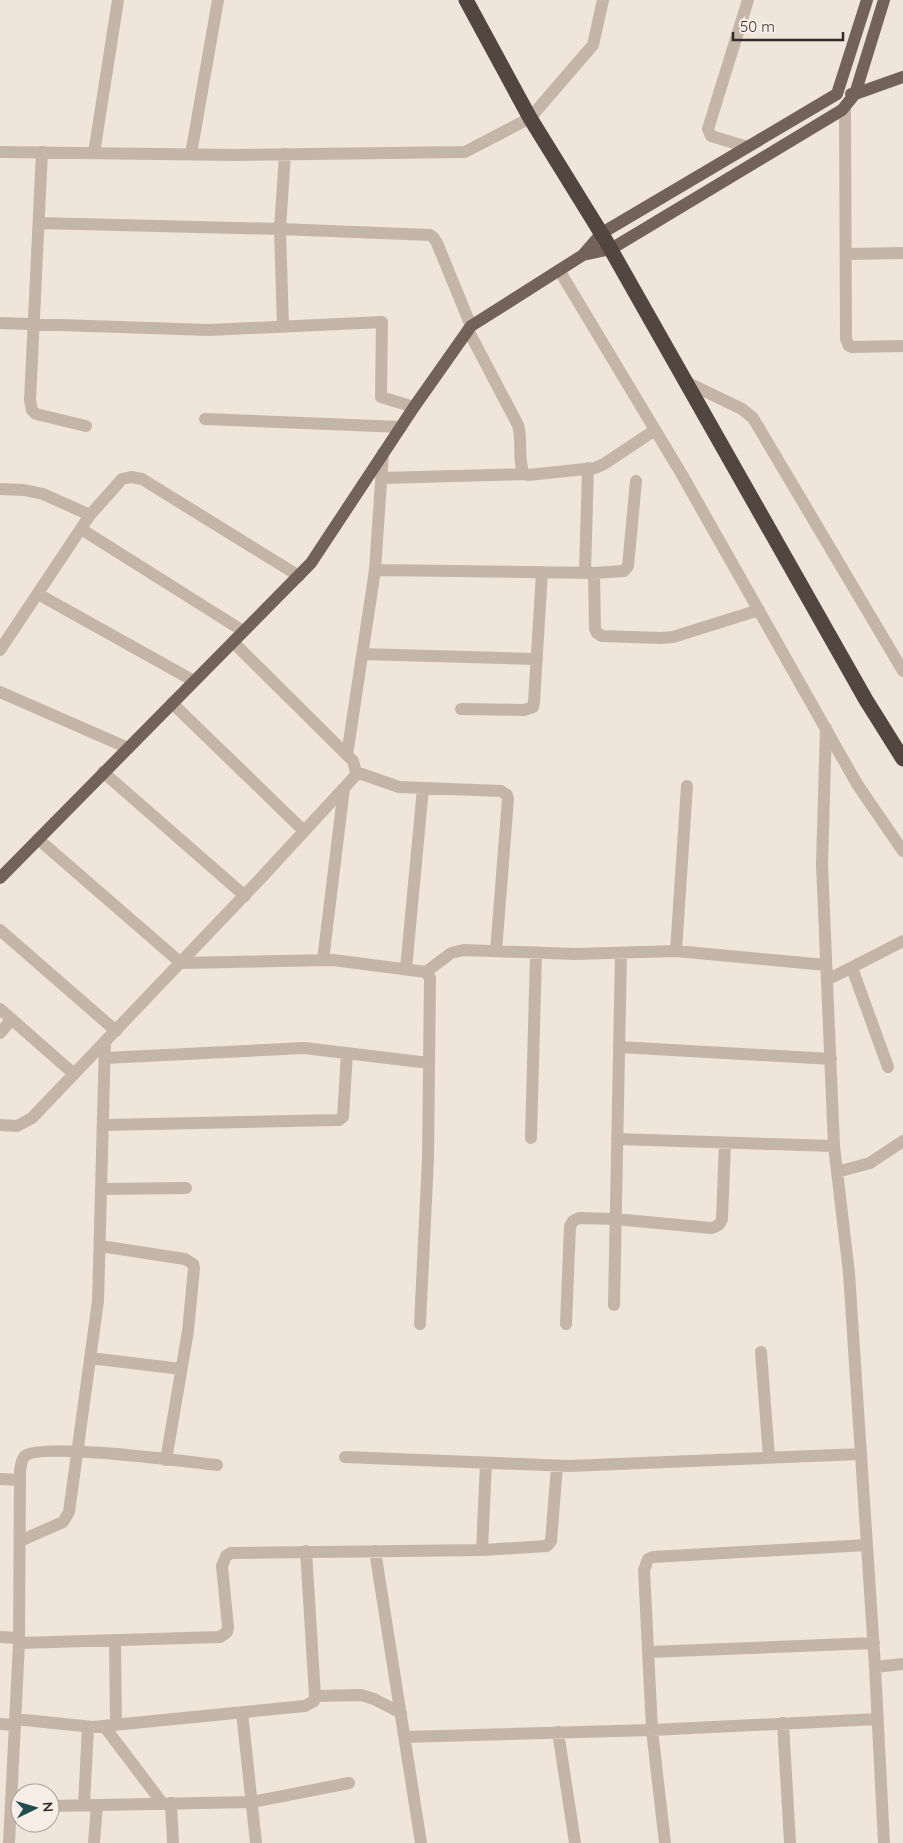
<svg xmlns="http://www.w3.org/2000/svg" width="903" height="1843" font-family="Quicksand,sans-serif">
<style>
.lines{fill:none;stroke-linecap:round;stroke-linejoin:round}
.minor{stroke:#c5b5a8;stroke-width:12}
.major{stroke:#73625a;stroke-width:12}
.highway{stroke:#53453f;stroke-width:15}
</style>
<rect width="100%" height="100%" fill="#efe5da"/>
<g class="lines">
<path class="minor" d="M845,107l1,232 3,7 3,1 51,-1
M748,147l-37,-11 -3,-7 40,-129
M0,152l235,3 230,-3 65,-34 63,-73 10,-45
M42,152l-12,248 2,10 4,4 50,12
M94,153l24,-153
M191,154l27,-154
M39,223l241,6 150,6 4,3 3,5 34,83
M846,254l57,-1
M559,270l122,203 176,311 46,67
M0,323l209,7 173,-8 -1,75 33,10
M283,327l-3,-98 5,-75
M468,330l50,95c5,16 -1,35 6,49l4,1 67,-7 9,-4 51,-34
M686,382l56,27 11,9 150,253
M205,419l196,8
M382,478l142,-4
M0,489l24,1 19,4 47,21
M81,529l162,102
M375,570l219,3 30,-2 4,-5 8,-85
M585,573l3,-105
M594,573l1,56 2,4 5,3 58,2 13,-1 86,-27
M38,594l156,87
M0,650l90,-135 32,-36 9,-2 11,2 157,97
M362,654l175,5
M0,692l128,56
M172,703l132,128
M461,709l63,1 9,-3 1,-5 8,-130
M826,728l-4,136 12,282 15,127 26,394 9,176
M347,755l28,-185 8,-117
M103,772l142,124
M356,772l43,15 102,4 6,4 1,4 -12,152
M38,839l143,124 152,-3 93,12 4,6 -2,181 -8,165
M0,930l116,101
M676,951l11,-165
M323,960l21,-172
M852,968l36,99
M406,969l17,-181
M426,972l25,-19 13,-3 111,4 101,-3 150,14
M827,980l76,-39
M0,1009l74,65
M0,1033l12,-14
M619,1047l212,12
M105,1058l199,-10 125,15
M0,1125l17,1 15,-8 229,-240 94,-102 1,-4 -3,-11 -120,-119
M103,1125l236,-5 4,-3 4,-64
M531,1138l5,-185
M617,1139l217,7
M837,1172l33,-9 33,-22
M101,1189l85,-1
M100,1246l85,13 8,5 1,4 -6,63 -22,129
M614,1305l7,-352
M566,1324l4,-98 3,-5 6,-3 36,1 96,9c6,-1 9,-3 11,-9l3,-76
M761,1352l8,105
M90,1358l91,11
M345,1457l224,9 292,-12
M0,1479l20,1
M20,1541l43,-19 6,-10 29,-211 7,-259
M482,1550l4,-87
M375,1551l46,292
M0,1637l19,1
M115,1640l1,84
M19,1643l201,-6 7,-5 1,-5 -6,-61 4,-10 5,-3 251,-3 65,-4 4,-5 6,-75
M648,1652l226,-9
M875,1667l28,-3
M315,1696l46,-1 13,4 27,14
M242,1712l14,131
M15,1719l78,8 212,-21 9,-5 1,-5 -9,-145
M783,1723l7,120
M0,1724l14,1
M104,1726l59,78
M558,1732l17,111
M405,1737l247,-7 226,-11
M171,1803l2,40
M84,1805l4,-78
M50,1806l202,-4 97,-19
M9,1843l10,-200 1,-173c1,-4 1,-10 5,-14 16,-14 164,6 192,9
M94,1843l3,-38
M665,1843l-13,-113 -8,-160 4,-11 5,-2 214,-12"/>
<path class="major" d="M851,94h4l48,-17
M583,255l28,-6 231,-139 13,-16 29,-94
M0,878l311,-315 103,-156 57,-81 112,-71 19,-22 235,-139 30,-94"/>
<path class="highway" d="M466,0l64,118 76,123 260,459 37,59"/>
</g>
<g transform="translate(35 1808) rotate(85)"><circle r="24" fill="#f7efe6" stroke="#a9a19a"/>
<path d="M0-4L9 19L0 12L-9 19Z" fill="#214d50"/>
<text y="-8" font-size="14" font-weight="bold" text-anchor="middle" fill="#332b27">N</text>
</g>
<path d="M733 32v8h110v-8" fill="none" stroke="#332b27" stroke-width="2.5"/>
<text x="740" y="32" font-size="15" fill="#332b27" stroke="#f7efe6" stroke-width="4" paint-order="stroke">50 m</text>
</svg>
